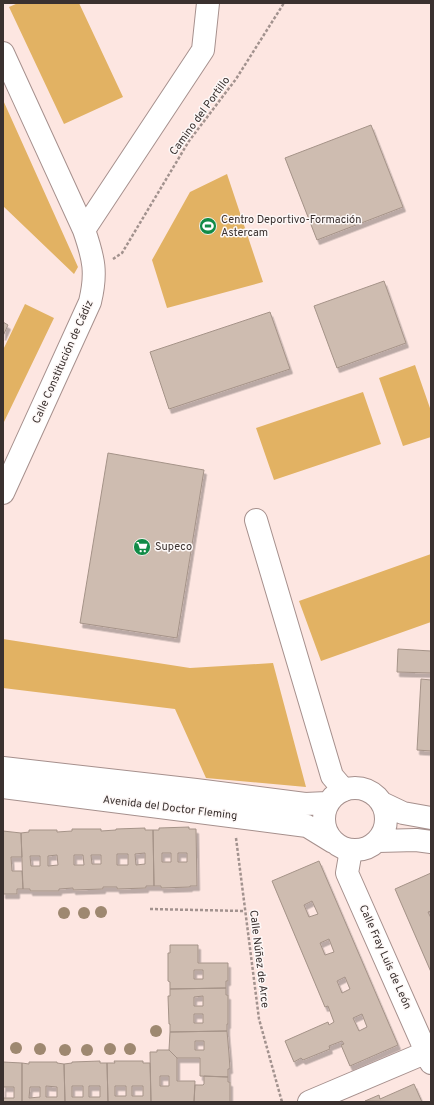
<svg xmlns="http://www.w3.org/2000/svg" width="434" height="1105" font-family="Overpass,sans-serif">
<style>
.green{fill:#e2b263}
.building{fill:#cebcb0;stroke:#a59388;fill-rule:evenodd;filter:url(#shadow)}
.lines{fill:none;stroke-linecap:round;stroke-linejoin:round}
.minor-casing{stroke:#a6908d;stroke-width:24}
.major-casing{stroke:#a6908d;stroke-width:24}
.path{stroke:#a2928e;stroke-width:2.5;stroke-dasharray:3 2;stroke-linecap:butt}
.minor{stroke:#fff;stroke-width:22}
.major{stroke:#fff;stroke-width:22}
.tree{fill:#9e8870}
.labels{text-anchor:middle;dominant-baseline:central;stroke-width:3;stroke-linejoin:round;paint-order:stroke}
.street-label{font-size:11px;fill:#3a312f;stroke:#fdf8f7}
.poi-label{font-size:11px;fill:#3a312f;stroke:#fdf8f7;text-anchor:start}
</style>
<defs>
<filter id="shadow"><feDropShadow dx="2.5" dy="4.5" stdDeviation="0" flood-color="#0004"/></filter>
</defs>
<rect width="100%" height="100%" fill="#fde6e1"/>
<path class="green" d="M18,3h61l44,94 -59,27 -55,-117z
M3,100l75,167 -4,7 -71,-68z
M227,174l36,108 -96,26 -15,-48 38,-68z
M25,304l29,14 -51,106v-74z
M415,365l16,46v26l-28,9 -24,-68z
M363,392l18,52 -107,36 -18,-52z
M431,554v68l-110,39 -22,-60z
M3,639l187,29 83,-5 33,124 -100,-9 -31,-69 -172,-21z"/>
<path class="building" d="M371,125l32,82 -86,33 -32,-82z
M384,281l22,62 -69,25 -23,-62z
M270,312l20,57 -121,40 -19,-57z
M3,322l5,3 -5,11z
M108,453l96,17 -27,168 -97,-15z
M398,649l33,2v22l-34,-1z
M421,679l10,1v71l-14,-1z
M189,827v2h7l1,57h-7v1l-29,1v-2h-7l-1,-56h6v-2zM162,853h9v9h-9zM178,853h9v9h-9z
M145,828v2h8l1,56h-8v2l-29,1v-2h-14v2l-30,1v-2l-14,1v2h-29v-2h-7l-2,-56 8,-1v-2h28v2l15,-1v-2h29v2l15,-1v-1zM145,853v11l-9,1 -1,-11zM117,854h11v11h-11zM57,855l1,10 -10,1v-10zM74,855h9l1,10h-10zM91,855h10v9h-9zM30,856h10v10h-9z
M3,831l18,2 1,24h-11l1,14h10l1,18h-6v5h-14z
M319,861l79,184 -48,21 -9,-21 3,-1 -2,-3 -13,5 1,3 -27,11 -2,-2 -7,4 -9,-21 43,-19 1,3 5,-3 -6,-16 -3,1 -53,-126zM312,901l6,13 -9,3 -5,-12zM329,939l5,13 -9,3 -5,-12zM345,977l5,12 -8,4 -5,-12zM362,1014l5,13 -8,4 -6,-13z
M431,873v38l-3,1 3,6v54l-36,-83z
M170,945h28v18h30v18h-2v7l-56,1v-7l-2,-1v-28h2zM194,970h9v9h-9z
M226,988v7h2v29h-1v7l-57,1v-8h-1l-1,-28h2v-7zM203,996v10h-9v-9zM194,1014h9v9h-9z
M227,1031l2,23 1,15h-2v8l-28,-1v-18h-23l-8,-8 1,-18zM195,1041h9v9h-9z
M157,1050h12l8,8v23h18l-1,21h-43l-1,-50h7zM160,1076h9v10h-9z
M100,1061v2h7l1,39h-43l-1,-38 8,-1v-1zM72,1086h11v11h-11zM89,1086h11v11h-11z
M114,1061h29v2h7l1,39h-43l-1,-39h8zM115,1086h11v10h-11zM132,1086h11v10h-11z
M3,1062l19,1v39h-19zM3,1087h11v11h-11z
M29,1062h28v1l7,1 1,38h-43v-39l7,1zM46,1086l11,1v10h-11zM30,1087h10v10l-11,1z
M204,1076l24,1v5h2v20h-36l1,-17h8l1,-1z
M414,1084l8,18 -57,-1 14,-6 1,4z"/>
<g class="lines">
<g class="minor-casing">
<path id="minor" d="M3,53l81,177c10,29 13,43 6,72l-87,191
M84,230l119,-180 5,-47
M256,520l76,256 12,14
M351,850l-4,23 84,190
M309,1102l118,-50"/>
</g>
<g class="major-casing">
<path id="major" d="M3,768l193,22 109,14 22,-1
M3,787l304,39 26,16
M324 819a31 31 0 1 1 62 0a31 31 0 1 1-62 0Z
M382,803l21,10 28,5
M378,841l38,-1 15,2"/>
</g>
<path class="path" d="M113,259l9,-6 67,-112 47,-62 48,-76
M236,838l23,181 23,83
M150,909l95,2"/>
<use href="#minor" class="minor"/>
<use href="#major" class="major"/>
</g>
<g class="tree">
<circle cx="101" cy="912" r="6"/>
<circle cx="64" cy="913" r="6"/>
<circle cx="84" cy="913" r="6"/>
<circle cx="156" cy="1031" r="6"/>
<circle cx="16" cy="1048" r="6"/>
<circle cx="40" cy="1049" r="6"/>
<circle cx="110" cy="1049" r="6"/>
<circle cx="130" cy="1049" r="6"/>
<circle cx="65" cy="1050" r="6"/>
<circle cx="87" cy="1050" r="6"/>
</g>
<defs>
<g id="stadium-disc" transform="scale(0.9)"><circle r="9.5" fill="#118b47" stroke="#fdf8f7"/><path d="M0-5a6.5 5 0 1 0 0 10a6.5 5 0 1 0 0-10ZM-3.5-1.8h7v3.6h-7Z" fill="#fff"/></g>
<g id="supermarket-disc" transform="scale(0.9)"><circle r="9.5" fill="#118b47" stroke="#fdf8f7"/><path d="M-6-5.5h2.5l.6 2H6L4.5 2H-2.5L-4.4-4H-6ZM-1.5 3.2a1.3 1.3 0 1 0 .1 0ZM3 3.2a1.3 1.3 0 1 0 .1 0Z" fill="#fff"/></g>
</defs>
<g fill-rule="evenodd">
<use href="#stadium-disc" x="208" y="226"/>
<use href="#supermarket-disc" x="142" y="547"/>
</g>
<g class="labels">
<g class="street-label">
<text transform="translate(200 116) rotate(-54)">Camino del Portillo</text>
<text transform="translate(63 362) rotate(-66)">Calle Constitución de Cádiz</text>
<text transform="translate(170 808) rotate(7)">Avenida del Doctor Fleming</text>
<text transform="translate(385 957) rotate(66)">Calle Fray Luis de León</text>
<text transform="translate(259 959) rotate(83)">Calle Núñez de Arce</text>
</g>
<g class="poi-label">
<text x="221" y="220">Centro Deportivo-Formación<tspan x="221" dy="13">Astercam</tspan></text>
<text x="155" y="547">Supeco</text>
</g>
</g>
<rect width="434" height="1105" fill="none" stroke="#3a312f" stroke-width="8"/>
</svg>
